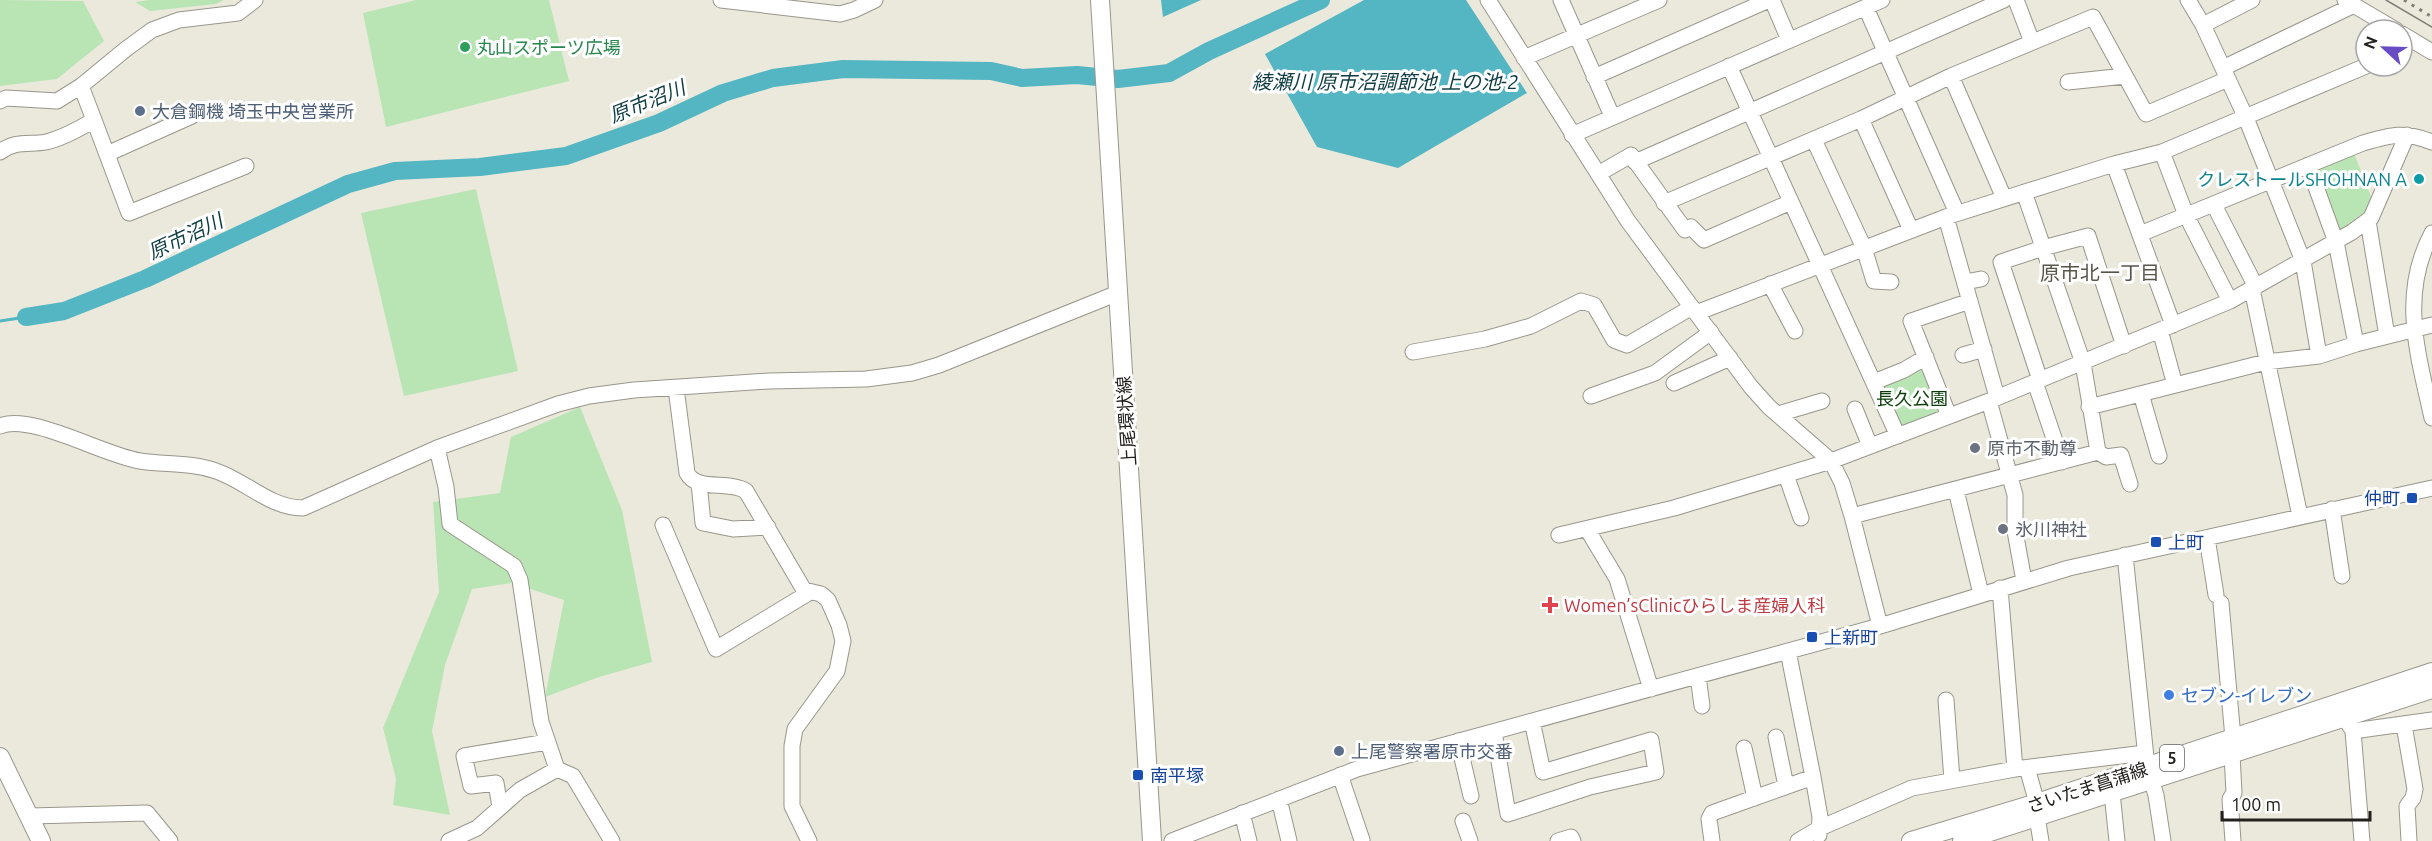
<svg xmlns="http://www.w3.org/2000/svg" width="2432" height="841" font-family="Ubuntu,'Noto Sans JP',sans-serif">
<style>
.green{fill:#b9e5b5}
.water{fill:#54b5c3}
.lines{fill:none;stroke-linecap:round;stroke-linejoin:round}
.stream{stroke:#54b5c3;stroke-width:3}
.river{stroke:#54b5c3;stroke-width:18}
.minor-casing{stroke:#99968b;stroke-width:17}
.major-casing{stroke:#99968b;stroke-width:20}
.minor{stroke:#fff;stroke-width:15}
.major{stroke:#fff;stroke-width:18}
.tram{stroke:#7f7d75;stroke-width:1.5}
.rail{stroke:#7f7d75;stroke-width:3;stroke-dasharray:3 6;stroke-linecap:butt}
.leisure-dot{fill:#2e9e5b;stroke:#fff;stroke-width:2}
.service-dot{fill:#5c6f8a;stroke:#fff;stroke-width:2}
.culture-dot{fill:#0f9aa8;stroke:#fff;stroke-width:2}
.worship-dot{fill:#6b7280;stroke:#fff;stroke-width:2}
.transit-dot{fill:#1a4fb4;stroke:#fff;stroke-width:2}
.health-dot{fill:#e0444e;stroke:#fff;stroke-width:2}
.shop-dot{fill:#3f7fe0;stroke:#fff;stroke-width:2}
.labels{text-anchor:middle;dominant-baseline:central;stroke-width:6;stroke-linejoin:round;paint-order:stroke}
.shield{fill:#fff;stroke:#646461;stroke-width:1.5}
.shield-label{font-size:16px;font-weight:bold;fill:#22211d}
.leisure-label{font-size:18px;fill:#27864d;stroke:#fff;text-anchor:start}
.service-label{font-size:18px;fill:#4e5e75;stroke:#fff;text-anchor:start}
.culture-label{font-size:18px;fill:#0d838f;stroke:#fff;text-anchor:end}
.park-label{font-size:18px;fill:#083d06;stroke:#fff}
.street-label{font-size:18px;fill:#22211d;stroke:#fff}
.worship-label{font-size:18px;fill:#5b616d;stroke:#fff;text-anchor:start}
.transit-label{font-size:18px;fill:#164399;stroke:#fff;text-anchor:start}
.health-label{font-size:18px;fill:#be3a42;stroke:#fff;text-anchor:start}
.shop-label{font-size:18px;fill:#366cbe;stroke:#fff;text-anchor:start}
.water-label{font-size:20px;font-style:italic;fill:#0d3c42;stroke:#fff}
.neighbourhood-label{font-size:20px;fill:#58564b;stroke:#fff}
</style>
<rect width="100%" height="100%" fill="#ebe9dc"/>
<path class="green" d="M0,0l83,1 21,40 -47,38 -57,7z
M150,0h74l-8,4 -66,7 -15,-9z
M416,0h133l20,81 -183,46 -23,-114z
M2354,153l19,49 -4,10 -30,20 -22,-64z
M476,189l42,182 -114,25 -43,-183z
M1920,363l23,47 -42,21 -20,-45z
M580,407l42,103 30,152 -53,15 -54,20 19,-97 -52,-17 -40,6 -27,76 -13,66 18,84 -57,-10 3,-26 -13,-51 56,-136 -6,-90 67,-9 11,-56z"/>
<path class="water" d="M1161,0h40l-38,17z
M1364,0h102l61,93 -129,75 -81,-21 -52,-93z"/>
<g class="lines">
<path class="stream" d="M0,321l26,-4"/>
<path class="river" d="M26,317l38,-6 81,-32 203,-95 47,-13 85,-4 86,-11 93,-33 64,-30 50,-15 70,-9 148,2 31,7 55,-3 41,4 51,-6 40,-22 112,-51"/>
<g class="minor-casing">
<path id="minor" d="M721,0l119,14 14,-4 21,-10
M1488,0l140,221 68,92 55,74 18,20 62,54 11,22 10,33 28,110
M1561,0l51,116
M1772,0l17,40
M2016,0l16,42
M2188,0l15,25 43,93 57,143 16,95
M2345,0l51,30
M1866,8l91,205
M2203,25l49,-25
M2402,34l30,18
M1524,58l135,-58
M1729,66l169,370
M2223,68l131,-63
M1951,76l53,122
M1594,77l175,-77
M2068,82l57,-6
M0,101l6,-3 51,3 24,-15 45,-37 26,-19 27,-10 59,-7 17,-13
M1861,119l50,111
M94,120l35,93 117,-47
M1572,135l310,-135
M1814,140l50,108 10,33 17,1
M0,152c15,-12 30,-7 46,-10 17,-4 33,-13 48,-22l-13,-34
M2162,152l24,63 44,86
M107,154l85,-38
M1635,162l369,-162
M2114,164l59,161
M2308,165l28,77 20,102
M1598,174l33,-19 54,75 6,-3 13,13 87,-38
M1664,203l197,-84 90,-43 142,-59 53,97 82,-35
M2214,205l42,82
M1946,217l51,180
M2368,221l19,115
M2432,233c-33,62 -14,121 0,185
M2140,234l223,-91c28,-8 41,-12 69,-1
M1965,282l16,-3
M1770,284l25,47
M2252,289l48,227
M1696,313l250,-96 168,-53 48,-12 204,-86
M2160,330l15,55
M1413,352l72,-13 46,-13 50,-25 13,4 20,35 13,5 65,-38
M1963,355l21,-6
M2040,380l-39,-118 42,-14 45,-12 36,110
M1874,382l30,-12 22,-13
M2035,382l27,80
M1674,383l56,-25
M676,388l11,85c10,19 41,7 59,18l58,99 17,4 7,6 11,25 4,16 -6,30 -42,58 -3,17v60l17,35
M2141,394l18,62
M1591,396l64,-23 56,-41
M1989,401l26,94v36l9,50
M2089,407l177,-45 53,-6 37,-12 76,-19
M1855,409l15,37
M1778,414l44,-13
M1949,416l-38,-95 59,-20
M0,426c31,-13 103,29 140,35 25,4 51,1 76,10 30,10 54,37 87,37l134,-60 121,-44 31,-8 45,-6 135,-9 97,-2 46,-6 27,-8 179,-72
M437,448l9,39 4,37 64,42 6,14 21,142 16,47 16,7 39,65
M2098,452l8,5 15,-2 9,29
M1786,475l15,43
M699,483l4,40 30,6 35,-2
M1956,490l25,104
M2332,509l10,67
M1852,516l246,-64 -15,-89 -59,-171
M663,525l53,124 94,-57
M1587,529l30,50 34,110
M1559,535l115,-27 157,-47 158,-60 241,-100 122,-69 19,-14 36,-83
M2207,538l9,57
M2125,555l22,212 9,28 7,46
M2000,588l15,181
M2221,603l12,135
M1788,651l25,126 7,40 -1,18
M1698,676l4,30
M1946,700l6,80
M2348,723l5,8 79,-11
M2404,725l11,64 -2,9 -6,8 2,35
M2353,731l9,110
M1494,732l14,82 82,-27 66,-15 -5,-32 -108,32 -11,-51
M1776,737l10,49
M1458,741l13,55
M1744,748l11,50
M2232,754l2,39 -4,6 3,42
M2027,768l10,35
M1340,775l22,65
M2112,793l5,48
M1279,799l10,42
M500,807l-4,-24 -25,3 -7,-30 83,-14
M1242,813l7,28
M30,816l117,-3 23,28
M2037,817l4,24
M1463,821l7,20
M449,841l28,-13 43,-38 37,-21
M1172,841l185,-72 523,-143 189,-58 363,-80
M1558,841l13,-4 2,4
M1712,841l-3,-22 3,-6 101,-36
M1798,841l22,-13 92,-40 103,-19 130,-16"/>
</g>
<g class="major-casing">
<path id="major" d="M1100,0l52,841
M0,757l41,84
M1911,841l126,-38 395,-131
M1962,841l470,-152"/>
</g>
<use href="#minor" class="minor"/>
<use href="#major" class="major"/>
<path class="tram" d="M2386,0l46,27"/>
<path class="rail" d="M2404,0l28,17"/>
</g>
<circle class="leisure-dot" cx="465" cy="47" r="6"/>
<g class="service-dot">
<circle cx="140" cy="111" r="6"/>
<circle cx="1339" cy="751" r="6"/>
</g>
<circle class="culture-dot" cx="2419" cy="179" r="6"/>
<g class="worship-dot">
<circle cx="1975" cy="448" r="6"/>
<circle cx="2003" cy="529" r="6"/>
</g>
<g class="transit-dot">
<rect x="2406" y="492" width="12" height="12" rx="3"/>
<rect x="2150" y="536" width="12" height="12" rx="3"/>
<rect x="1806" y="631" width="12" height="12" rx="3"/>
<rect x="1132" y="769" width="12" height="12" rx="3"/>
</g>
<path class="health-dot" d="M1547 596h6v6h6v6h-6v6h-6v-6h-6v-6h6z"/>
<circle class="shop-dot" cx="2169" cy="695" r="6"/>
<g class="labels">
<rect class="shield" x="2160" y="745" width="24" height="26" rx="4.5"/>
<g class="shield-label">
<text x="2172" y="758">5</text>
</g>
<g class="leisure-label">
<text x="477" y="47">丸山スポーツ広場</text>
</g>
<g class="service-label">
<text x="152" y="111">大倉鋼機 埼玉中央営業所</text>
<text x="1351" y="751">上尾警察署原市交番</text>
</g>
<g class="culture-label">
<text x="2407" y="179">クレストールSHOHNAN A</text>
</g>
<g class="park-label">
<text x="1912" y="398">長久公園</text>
</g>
<g class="street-label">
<text transform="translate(1126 421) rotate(-94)">上尾環状線</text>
<text transform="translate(2087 787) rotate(-18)">さいたま菖蒲線</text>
</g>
<g class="worship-label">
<text x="1987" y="448">原市不動尊</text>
<text x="2015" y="529">氷川神社</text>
</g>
<g class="transit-label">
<text x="2400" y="498" text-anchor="end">仲町</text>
<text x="2168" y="542">上町</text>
<text x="1824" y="637">上新町</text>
<text x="1150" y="775">南平塚</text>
</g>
<g class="health-label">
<text x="1564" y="605">Women’sClinicひらしま産婦人科</text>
</g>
<g class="shop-label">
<text x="2181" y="695">セブン-イレブン</text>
</g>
<g class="water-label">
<text x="1385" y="81">綾瀬川 原市沼調節池 上の池-2</text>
<text transform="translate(647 101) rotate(-22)">原市沼川</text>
<text transform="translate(185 236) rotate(-25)">原市沼川</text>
</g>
<g class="neighbourhood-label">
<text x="2100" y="272">原市北一丁目</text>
</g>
</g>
<g transform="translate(2384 48) rotate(292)"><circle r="28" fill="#ffffff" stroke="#a7a6a5" stroke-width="1.5"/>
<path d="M0-4.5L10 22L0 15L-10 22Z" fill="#694cc5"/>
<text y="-9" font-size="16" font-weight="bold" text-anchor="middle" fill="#22211d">N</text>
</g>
<path d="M2222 811v9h148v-9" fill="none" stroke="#22211d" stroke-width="3"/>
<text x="2231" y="811" font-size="18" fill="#22211d" stroke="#ffffff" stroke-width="4.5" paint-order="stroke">100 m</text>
</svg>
